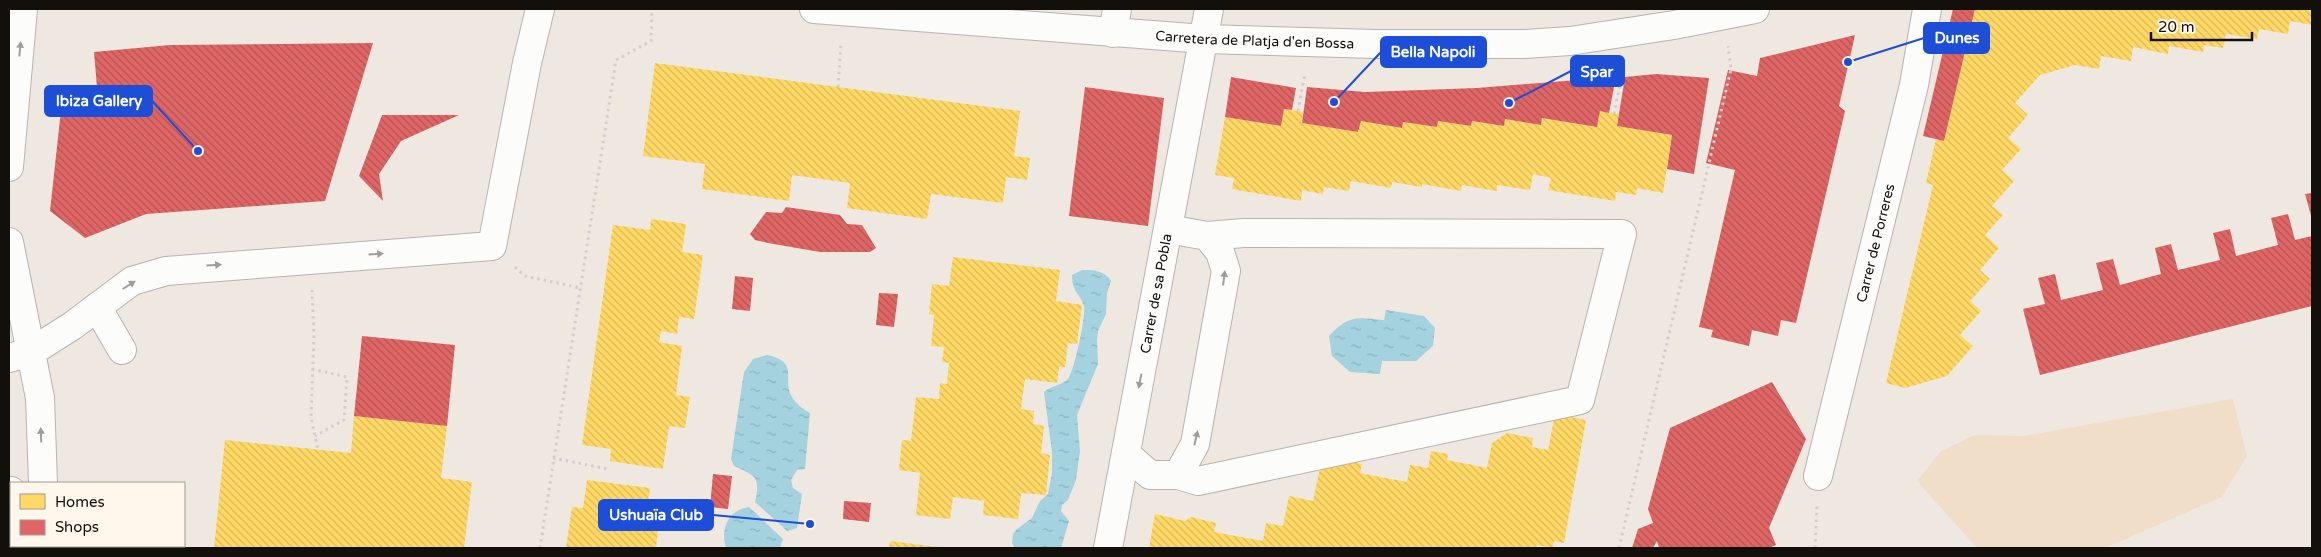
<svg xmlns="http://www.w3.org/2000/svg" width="2321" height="557" font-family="'Varela Round',sans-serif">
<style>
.green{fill:#f0dec9}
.water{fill:url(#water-ripples)}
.homes{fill:url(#homes-back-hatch)}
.shops{fill:url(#shops-back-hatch)}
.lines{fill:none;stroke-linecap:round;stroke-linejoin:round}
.minor-casing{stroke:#b8b3ae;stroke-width:30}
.path{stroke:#d1cfcd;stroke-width:3;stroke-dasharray:2.5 4;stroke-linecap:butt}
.minor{stroke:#fcfcfa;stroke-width:28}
.oneway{fill:#9f9e9b}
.labels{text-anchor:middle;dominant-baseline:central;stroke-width:5;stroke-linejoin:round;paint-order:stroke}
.street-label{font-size:14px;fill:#13100c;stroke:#fff6ec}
.leader{fill:none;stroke:#1d4ed8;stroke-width:2}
.callout-dot{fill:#1d4ed8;stroke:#fff6ec;stroke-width:2}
.callout{fill:#1d4ed8;stroke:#1d4ed8;stroke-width:2}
.callout-label{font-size:15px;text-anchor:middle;font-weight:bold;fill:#fff}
</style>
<defs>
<pattern id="water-ripples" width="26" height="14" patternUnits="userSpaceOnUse" patternTransform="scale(1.25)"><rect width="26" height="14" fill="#a4d2de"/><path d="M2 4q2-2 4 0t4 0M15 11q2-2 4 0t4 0" fill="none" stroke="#8cb3bd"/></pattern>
<pattern id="homes-back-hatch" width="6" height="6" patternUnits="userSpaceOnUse" patternTransform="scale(1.25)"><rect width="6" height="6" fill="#ffd966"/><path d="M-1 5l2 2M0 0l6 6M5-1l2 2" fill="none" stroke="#dab957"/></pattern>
<pattern id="shops-back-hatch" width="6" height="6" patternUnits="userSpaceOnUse" patternTransform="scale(1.25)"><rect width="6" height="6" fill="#e06666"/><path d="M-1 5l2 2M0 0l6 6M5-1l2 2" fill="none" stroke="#b45352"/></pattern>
</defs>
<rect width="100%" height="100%" fill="#eee8e1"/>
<path class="green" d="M2233,399l14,57 -25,41 -117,51h-128l-60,-67 24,-30 34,-16 48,1z"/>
<path class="water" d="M1082,270c12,0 22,0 29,11l-4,12 -1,21 -8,17 -1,9 1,24 -21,51 3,36 -4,29 -8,20 -6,5 -1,6 8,10 -8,27h-46l-3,-5 1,-9 4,-5 15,-11 8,-17 8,-7 4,-21v-21l-8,-60c7,-6 18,-7 24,-13 6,-7 18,-63 16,-72 -3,-14 -12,-13 -12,-32z
M1386,310l38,6 11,12 -2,18 -17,15h-34l-2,13 -30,-2 -18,-16 -3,-20c19,-21 28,-19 55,-16z
M767,355c34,7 14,25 25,42 4,7 11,12 18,16l-5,56 -8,1 -6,10 2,8 9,6 -5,34 -10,3 -32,-29c6,-26 0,-26 -21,-36l-3,-7 13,-87 9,-13z
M749,507l34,32 -3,9h-54c-6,-19 2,-38 23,-41z"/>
<path class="homes" d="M1975,9h337v16l-22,-4 -2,13 -29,-5 -2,10 -31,-5 -3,14 -19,-3 -1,7 -34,-6 -1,8 -35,-7 -2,14 -30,-5 -2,13 -24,-4 -35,10 -25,28 13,12 -20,23 13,11 -19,21 12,11 -22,25 11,9 -18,20 14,13 -19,22 10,9 -20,22 11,10 -21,24 13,11 -26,30 -42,12 -19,-5 47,-198 -7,-2 10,-44 8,2z
M655,63l365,48 -6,45 16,2 -3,22 -21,-3 -3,26 -72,-9 -4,25 -80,-11 3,-25 -58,-8 -3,26 -87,-12 3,-25 -62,-8z
M1284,109l19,3 -1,11 56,9 3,-11 41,7 1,-6 34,5 1,-6 33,5 1,-5 32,5 1,-7 36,6 1,-7 55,9 3,-16 19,3 -2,12 55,9 -9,58 -26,-5 -1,7 -20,-3 -1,9 -67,-11 3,-12 -18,-4 -3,16 -33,-5v6l-35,-6 -1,6 -39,-7v3l-30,-5 -1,6 -40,-7 -2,10 -25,-4 -1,7 -21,-4 -1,11 -69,-12 2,-11 -19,-3 10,-58 56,9z
M651,219l35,5 -4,28 21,3 -9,64 -15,-2 -2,17 -16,-3 -2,11 23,4 -6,49 14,2 -5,31 -16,-2 -6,43 -53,-8 1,-12 -29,-4 31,-220 37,5z
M953,257l107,13 -4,31 26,4 -5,39 -9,-1 -3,24h-6l-2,16 -32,-4 -4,30 13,2 -1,13 11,2 -3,27 9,2 -4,40 -25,-2 -3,26 -35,-4 1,-14 -31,-4 -3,22 -34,-4 4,-42 -21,-3 3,-30 9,1 5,-44 23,2 1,-16 7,1 2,-21 -7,-1 2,-15 -13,-1 3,-31 -5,-1 3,-30 17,2z
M1555,414l31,6 -22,123 -10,-2 -1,7 -16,-3 -1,3h-387l6,-34 30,7 6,-4 25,6 -2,9 49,9 3,-18 17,3 6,-30 24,5 6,-29 6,-8 15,-4 22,4 -2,9 47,9 3,-17 18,3 3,-17 17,3 -1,6 40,8 5,-25 15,-10 26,5 -1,9 16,3z
M354,416l93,10 -6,52 31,4 -8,66h-250l11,-108 126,13z
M587,480l63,8 -4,32 13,2 -3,26h-90l6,-41 11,1z
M890,541l48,6v1h-49z"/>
<path class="shops" d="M1953,9h22l-31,132 -21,-5z
M1855,35l-16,71 6,5 -49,212 -15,-3 -3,16 -26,-6 -3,16 -38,-9 2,-7 -14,-3 36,-157 -29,-7 22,-93 29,6 3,-18z
M373,43l-48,158 -179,13 -61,24 -35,-27 12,-110 36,-2 -4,-47 76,-7z
M1656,74l53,4 -15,96 -27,-5 5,-34 -55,-9 8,-49z
M1231,77l65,11 -4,22 -8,-1 -3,17 -56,-9z
M1616,77l-7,36 -9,-2 -3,16 -55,-9 -1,7 -36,-6 -1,7 -32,-5 -1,5 -33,-5 -1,6 -34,-5 -1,6 -41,-7 -3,11 -56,-9 5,-36 58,5 112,-4z
M1085,87l79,11 -16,128 -79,-10z
M382,115h77l-58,26 -22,33 4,27 -24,-25z
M2312,193v26l-7,-25z
M786,207l54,8 7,9 15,1 14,23 -6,4h-50l-52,-9 -13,-3 -5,-6 16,-22 16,1z
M2288,214l7,26 17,-4v70l-272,69 -17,-66 22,-5 -7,-26 17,-4 6,26 42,-10 -7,-27 17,-4 7,26 41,-11 -6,-26 16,-4 7,26 42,-10 -7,-27 17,-4 6,27 42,-11 -7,-27z
M735,276l18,2 -3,33 -18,-2z
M879,293l19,1 -4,33 -18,-2z
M362,336l93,9 -8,81 -93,-10z
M1772,382l34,57 -37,89 7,17 -7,3h-110l-2,-7 -4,7h-21l6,-19 15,-6 -5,-14 22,-81z
M713,474l19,2 -4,33 -18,-2z
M844,501l27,2 -2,19 -26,-3z"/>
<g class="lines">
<g class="minor-casing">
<g id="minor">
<path id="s1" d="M814,9l390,30 172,5h148l46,-3 104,-16 81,-16"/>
<path d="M1113,33l4,-24"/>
<path d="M9,167l14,-158"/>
<path d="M9,242l31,156 3,85"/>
<path d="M97,307l25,43"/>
<path d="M9,358l22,-6 41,-26 60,-45 34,-10 326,-25 35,-183 13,-54"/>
<path d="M1126,454l24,21h28l17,-31 31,-173 -6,-19 -13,-16 -39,-7"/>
<path d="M1178,475l20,6 382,-81 42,-166 -378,-1 -37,3"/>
<path id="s2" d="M1818,476l96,-391 13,-76"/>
<path d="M9,491h2"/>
<path d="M9,521l2,12"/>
<path d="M49,546l1,2"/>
<path id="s3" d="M1108,548l101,-539"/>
</g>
</g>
<path class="path" d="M838,87l3,-44
M1298,111l7,-38
M1614,114l10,-49
M515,267l10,9 55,12
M312,290l2,46 -3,81 7,33
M312,369l35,8 -3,43 -29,16
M553,458l55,11
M540,548l76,-488 35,-19 1,-32
M1619,548l112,-479 -3,-23
M1815,548l2,-42"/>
<use href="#minor" class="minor"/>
</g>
<defs><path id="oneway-solid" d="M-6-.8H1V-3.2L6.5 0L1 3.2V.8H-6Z" transform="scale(1.25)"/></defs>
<g class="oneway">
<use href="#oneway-solid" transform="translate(20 49) rotate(-85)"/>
<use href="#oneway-solid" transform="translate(376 254) rotate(-4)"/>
<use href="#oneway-solid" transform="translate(214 265) rotate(-4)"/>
<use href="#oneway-solid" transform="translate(1224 278) rotate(-83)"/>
<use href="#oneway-solid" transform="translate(129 285) rotate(-32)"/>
<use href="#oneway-solid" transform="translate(1140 381) rotate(101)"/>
<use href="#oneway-solid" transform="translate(41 435) rotate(-92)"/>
<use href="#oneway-solid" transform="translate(1196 438) rotate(-77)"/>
</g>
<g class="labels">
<g class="street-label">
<text stroke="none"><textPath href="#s1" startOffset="442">Carretera de Platja d'en Bossa</textPath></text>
<text stroke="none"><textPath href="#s2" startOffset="240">Carrer de Porreres</textPath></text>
<text stroke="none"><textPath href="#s3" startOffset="259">Carrer de sa Pobla</textPath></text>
</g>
</g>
<path class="leader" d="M1848 62L1924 38M1334 102L1381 52M1509 103L1571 71M198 151L152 101M810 524L713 515"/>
<g class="callout-dot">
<circle cx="1848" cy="62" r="5"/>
<circle cx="1334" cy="102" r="5"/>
<circle cx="1509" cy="103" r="5"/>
<circle cx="198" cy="151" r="5"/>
<circle cx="810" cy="524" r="5"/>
</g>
<g class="callout">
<rect x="1924" y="23" width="65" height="30" rx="5"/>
<rect x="1381" y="37" width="105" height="30" rx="5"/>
<rect x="1571" y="56" width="53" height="30" rx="5"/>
<rect x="45" y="86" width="107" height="30" rx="5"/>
<rect x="599" y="500" width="114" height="30" rx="5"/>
</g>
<g class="callout-label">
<text x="1957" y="43">Dunes</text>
<text x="1433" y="57">Bella Napoli</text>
<text x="1597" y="77">Spar</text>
<text x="99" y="106">Ibiza Gallery</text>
<text x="656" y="520">Ushuaïa Club</text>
</g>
<rect width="2321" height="557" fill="none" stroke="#13100c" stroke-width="20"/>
<rect x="10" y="482" width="175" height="65" fill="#fff6ec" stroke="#a19a92"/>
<rect x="20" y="494" width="25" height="15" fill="#ffd966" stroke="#a19a92"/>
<text x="55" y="507" font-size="15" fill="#13100c">Homes</text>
<rect x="20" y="520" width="25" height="15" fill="#e06666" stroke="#a19a92"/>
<text x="55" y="532" font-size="15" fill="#13100c">Shops</text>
<path d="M2151 32v8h101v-8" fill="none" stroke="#13100c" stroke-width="2.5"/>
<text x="2158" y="32" font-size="15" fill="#13100c" stroke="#fff6ec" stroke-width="4" paint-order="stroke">20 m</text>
</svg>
